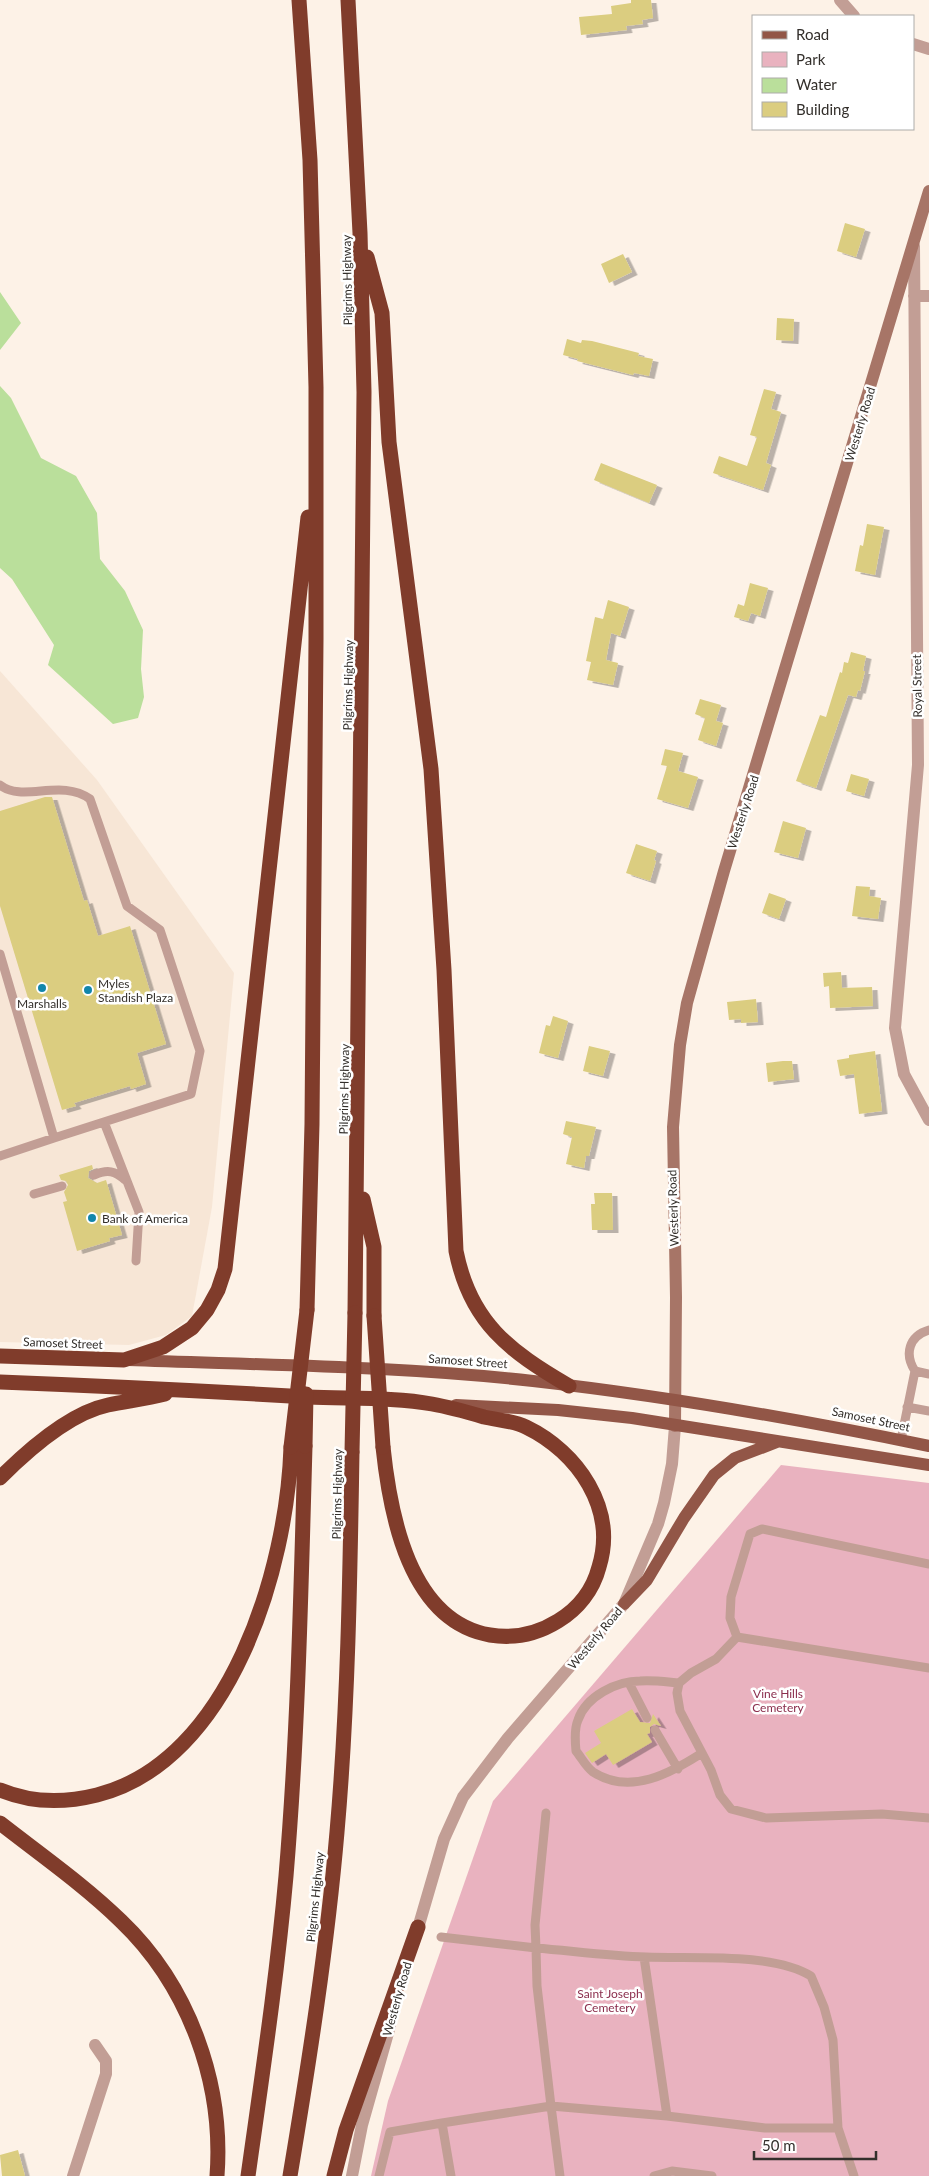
<svg xmlns="http://www.w3.org/2000/svg" width="929" height="2176" font-family="Lato,sans-serif">
<style>
.built{fill:#f7e6d6}
.green{fill:#e9b2bf}
.water{fill:#badf9b}
.building{fill:#dbcd80;filter:url(#shadow)}
.lines{fill:none;stroke-linecap:round;stroke-linejoin:round}
.lane{stroke:#c29e95;stroke-width:9}
.street{stroke:#c29e95;stroke-width:12}
.secondary{stroke:#a77567;stroke-width:12}
.primary{stroke:#925647;stroke-width:12}
.highway{stroke:#803c2b;stroke-width:15}
.highway-bridge{stroke:#803c2b;stroke-width:15}
.poi-dot{fill:#1286ab;stroke:#fff;stroke-width:2}
.labels{text-anchor:middle;dominant-baseline:central;stroke-width:5;stroke-linejoin:round;paint-order:stroke}
.street-label{font-size:12px;fill:#332f2b;stroke:#fff}
.poi-label{font-size:12px;fill:#332f2b;stroke:#fff;text-anchor:start}
.park-label{font-size:12px;fill:#8b2e4d;stroke:#fff}
</style>
<defs>
<filter id="shadow"><feDropShadow dx="5.5" dy="3" stdDeviation="0" flood-color="#0004"/></filter>
</defs>
<rect width="100%" height="100%" fill="#fdf2e7"/>
<path class="built" d="M0,671l97,109 137,193 -22,234 -20,109 -26,19 -37,10 -129,-3z"/>
<path class="green" d="M781,1465l148,18v693h-558l17,-75 105,-300z"/>
<path class="water" d="M0,292l21,31 -21,27z
M0,386l11,12 30,60 35,18 21,37 3,46 25,32 18,39 -2,39 3,28 -6,21 -25,6 -65,-59 6,-20 -42,-66 -12,-11z"/>
<path class="building" d="M631,0h20l2,18 -11,2 1,4 -17,2 1,4 -46,5 -2,-18 33,-3 -1,-8 20,-3z
M845,223l20,6 -9,28 -19,-6z
M623,254l9,18 -23,11 -8,-19z
M777,318l17,1 -1,22 -17,-1z
M567,339l14,4 1,-3 10,1 47,12 -1,3 15,3 -4,17 -15,-3 -1,2 -56,-14 1,-2 -15,-4z
M764,389l12,3 -5,17 10,3 -15,51 5,2 -8,25 -50,-17 6,-17 28,10 10,-29 -7,-2z
M601,463l56,22 -8,18 -55,-23z
M867,524l17,3 -9,48 -20,-4 5,-26 3,1z
M750,583l18,5 -8,28 -9,-3 -3,8 -14,-4 4,-13 6,2z
M608,600l21,7 -9,29 -9,-3 -5,27 12,3 -5,22 -26,-5 4,-18 -5,-1 9,-44 8,2z
M851,652l15,4 -3,15h2l-5,20 -2,-1 -2,7 -8,-2 -32,93 -20,-7 24,-66 6,2 14,-45 2,1 2,-11 4,1z
M700,699l21,6 -5,16 7,2 -7,23 -18,-6 7,-22 -10,-4z
M665,749l18,4 -5,18 20,6 -10,31 -31,-9 10,-33 -6,-1z
M851,774l18,5 -5,17 -18,-5z
M45,797h7l32,104 3,-1 11,36 32,-10 36,118 -29,9 9,31 -15,5 -1,-3 -56,17 2,3 -14,4 -62,-204v-95z
M783,821l23,7 -8,30 -24,-6z
M636,844l21,7 -3,9 2,1 -6,20 -24,-8z
M856,886l14,1 -1,9 12,2 -3,21 -26,-3z
M769,893l17,6 -7,20 -17,-6z
M841,972l1,16 30,-1 1,19 -43,2 -1,-22 -5,1 -1,-14z
M756,999l2,23 -17,1v-4l-12,1 -2,-18z
M553,1016l15,5 -10,37 -19,-5 7,-28 4,1z
M589,1046l21,5 -7,25 -20,-5z
M875,1051l7,60 -23,3 -5,-40 -14,2 -3,-16 12,-2v-3z
M783,1061h9l2,18 -26,3 -2,-19z
M566,1121l30,6 -7,29h-3l-2,12 -18,-4 6,-27 -9,-3z
M92,1165l1,4 -4,2 -1,7 9,5 9,-3 16,55 -13,3 1,3 -33,10 -14,-49 4,-1 -3,-9 4,-7 -2,-4 -5,-1 -2,-5z
M594,1193h18l1,37h-21l-1,-26h4z
M632,1709l8,13 10,1 3,-9 8,12 -7,-2 -4,3v6l-3,1 5,8 -39,23 -7,-11 -14,9 -7,-10 16,-10 -7,-12z
M18,2150l7,26h-23l-2,-21z"/>
<g class="lines">
<path class="lane" d="M0,785c23,18 61,-7 90,14l37,107 33,24 40,121 -9,43 -137,44
M0,954l54,184 -54,18
M104,1122l35,90 -3,49
M94,1175c14,-6 21,-4 31,5
M34,1194l28,-8
M915,1371l14,3
M907,1407l22,4
M901,1440l14,-69c-11,-17 -6,-35 14,-41
M929,1564l-167,-35 -12,5 -19,63 -1,21 7,19 -21,22 -25,14 -12,10 -2,10 3,18 31,59 9,25 11,14 35,9 116,-4 47,4
M737,1637l192,31
M629,1683l18,35
M679,1683c-12,-1 -26,-3 -39,-2 -23,0 -54,15 -62,39 -4,9 -3,21 -2,31 5,6 10,16 17,21 37,24 78,1 109,-19
M655,1730l23,39
M441,1937l95,11 -1,-23 11,-112
M644,1957l23,159 -116,-10 -14,-120 -1,-38c37,3 73,8 110,9 47,2 126,-5 165,19l13,31 9,33 5,88h-73l-98,-12
M442,2123l109,-17 9,70
M838,2128l16,48
M379,2176l11,-44 52,-9 9,53
M654,2176l18,-5 40,5"/>
<path class="street" d="M840,0l14,16
M913,44l16,5
M914,246l4,519 -23,263 9,46 25,46
M914,296h15
M416,1935l28,-96 19,-42 45,-59 116,-134 34,-80 6,-21 8,-39 3,-38
M73,2176l33,-102v-13l-11,-16
M352,2176l10,-51 28,-99"/>
<path class="secondary" d="M675,1426l1,-129 -3,-170 7,-82 7,-42 37,-132 205,-680"/>
<path class="primary" d="M128,1360c134,5 271,6 405,21 133,15 265,38 396,65
M456,1405l102,5 74,8 297,47
M624,1604l23,-24 37,-62 30,-43 21,-17 42,-16"/>
<path class="highway" d="M299,0l11,160 6,227v252l-4,485 -5,186
M348,0l12,233 4,159 -9,921
M367,257l15,56 7,129 42,327 13,201 12,281c14,71 53,100 113,135
M363,1199l11,48v69
M0,1356l124,4 39,-13 29,-19 15,-18 11,-20 7,-21 83,-752
M0,1382c103,4 205,9 308,15 38,2 87,0 124,7 17,3 35,8 52,13 14,3 30,4 42,10 52,25 91,82 73,140 -6,23 -21,42 -41,54 -21,13 -44,18 -68,14 -81,-14 -100,-121 -107,-188
M0,1478c27,-27 70,-65 108,-73 19,-4 38,-6 57,-11
M0,1790c31,13 65,13 97,5 134,-34 190,-227 194,-348
M0,1823c41,32 84,62 121,98 68,65 103,162 96,255
M248,2176c14,-100 29,-199 38,-300 12,-143 15,-286 19,-430
M290,2176c19,-114 37,-228 47,-344 11,-126 13,-254 15,-380
M334,2176l12,-46 72,-203"/>
<path class="highway-bridge" d="M374,1316l9,131
M305,1446l1,-52
M291,1447l16,-137
M352,1452l3,-139"/>
</g>
<g class="poi-dot">
<circle cx="42" cy="988" r="5"/>
<circle cx="88" cy="990" r="5"/>
<circle cx="92" cy="1218" r="5"/>
</g>
<g class="labels">
<g class="street-label">
<text transform="translate(347 280) rotate(-91)">Pilgrims Highway</text>
<text transform="translate(860 424) rotate(-73)">Westerly Road</text>
<text transform="translate(348 685) rotate(-89)">Pilgrims Highway</text>
<text transform="translate(917 686) rotate(-91)">Royal Street</text>
<text transform="translate(743 812) rotate(-72)">Westerly Road</text>
<text transform="translate(344 1089) rotate(-89)">Pilgrims Highway</text>
<text transform="translate(673 1208) rotate(-92)">Westerly Road</text>
<text transform="translate(63 1343) rotate(2)">Samoset Street</text>
<text transform="translate(468 1361) rotate(4)">Samoset Street</text>
<text transform="translate(871 1419) rotate(12)">Samoset Street</text>
<text transform="translate(337 1494) rotate(-89)">Pilgrims Highway</text>
<text transform="translate(595 1638) rotate(-50)">Westerly Road</text>
<text transform="translate(315 1897) rotate(-84)">Pilgrims Highway</text>
<text transform="translate(397 1999) rotate(-74)">Westerly Road</text>
</g>
<g class="poi-label">
<text x="98" y="983">Myles<tspan x="98" dy="14">Standish Plaza</tspan></text>
<text x="42" y="1003" text-anchor="middle">Marshalls</text>
<text x="102" y="1218">Bank of America</text>
</g>
<g class="park-label">
<text x="778" y="1693">Vine Hills<tspan x="778" dy="14">Cemetery</tspan></text>
<text x="610" y="1993">Saint Joseph<tspan x="610" dy="14">Cemetery</tspan></text>
</g>
</g>
<rect x="752" y="15" width="162" height="115" fill="#ffffff" stroke="#adacaa"/>
<rect x="762" y="31" width="25" height="8" fill="#925647" stroke="#adacaa"/>
<text x="796" y="40" font-size="15" fill="#332f2b">Road</text>
<rect x="762" y="52" width="25" height="15" fill="#e9b2bf" stroke="#adacaa"/>
<text x="796" y="65" font-size="15" fill="#332f2b">Park</text>
<rect x="762" y="78" width="25" height="15" fill="#badf9b" stroke="#adacaa"/>
<text x="796" y="90" font-size="15" fill="#332f2b">Water</text>
<rect x="762" y="102" width="25" height="15" fill="#dbcd80" stroke="#adacaa"/>
<text x="796" y="115" font-size="15" fill="#332f2b">Building</text>
<path d="M754 2151v8h122v-8" fill="none" stroke="#332f2b" stroke-width="2.5"/>
<text x="762" y="2151" font-size="15" fill="#332f2b" stroke="#ffffff" stroke-width="4" paint-order="stroke">50 m</text>
</svg>
